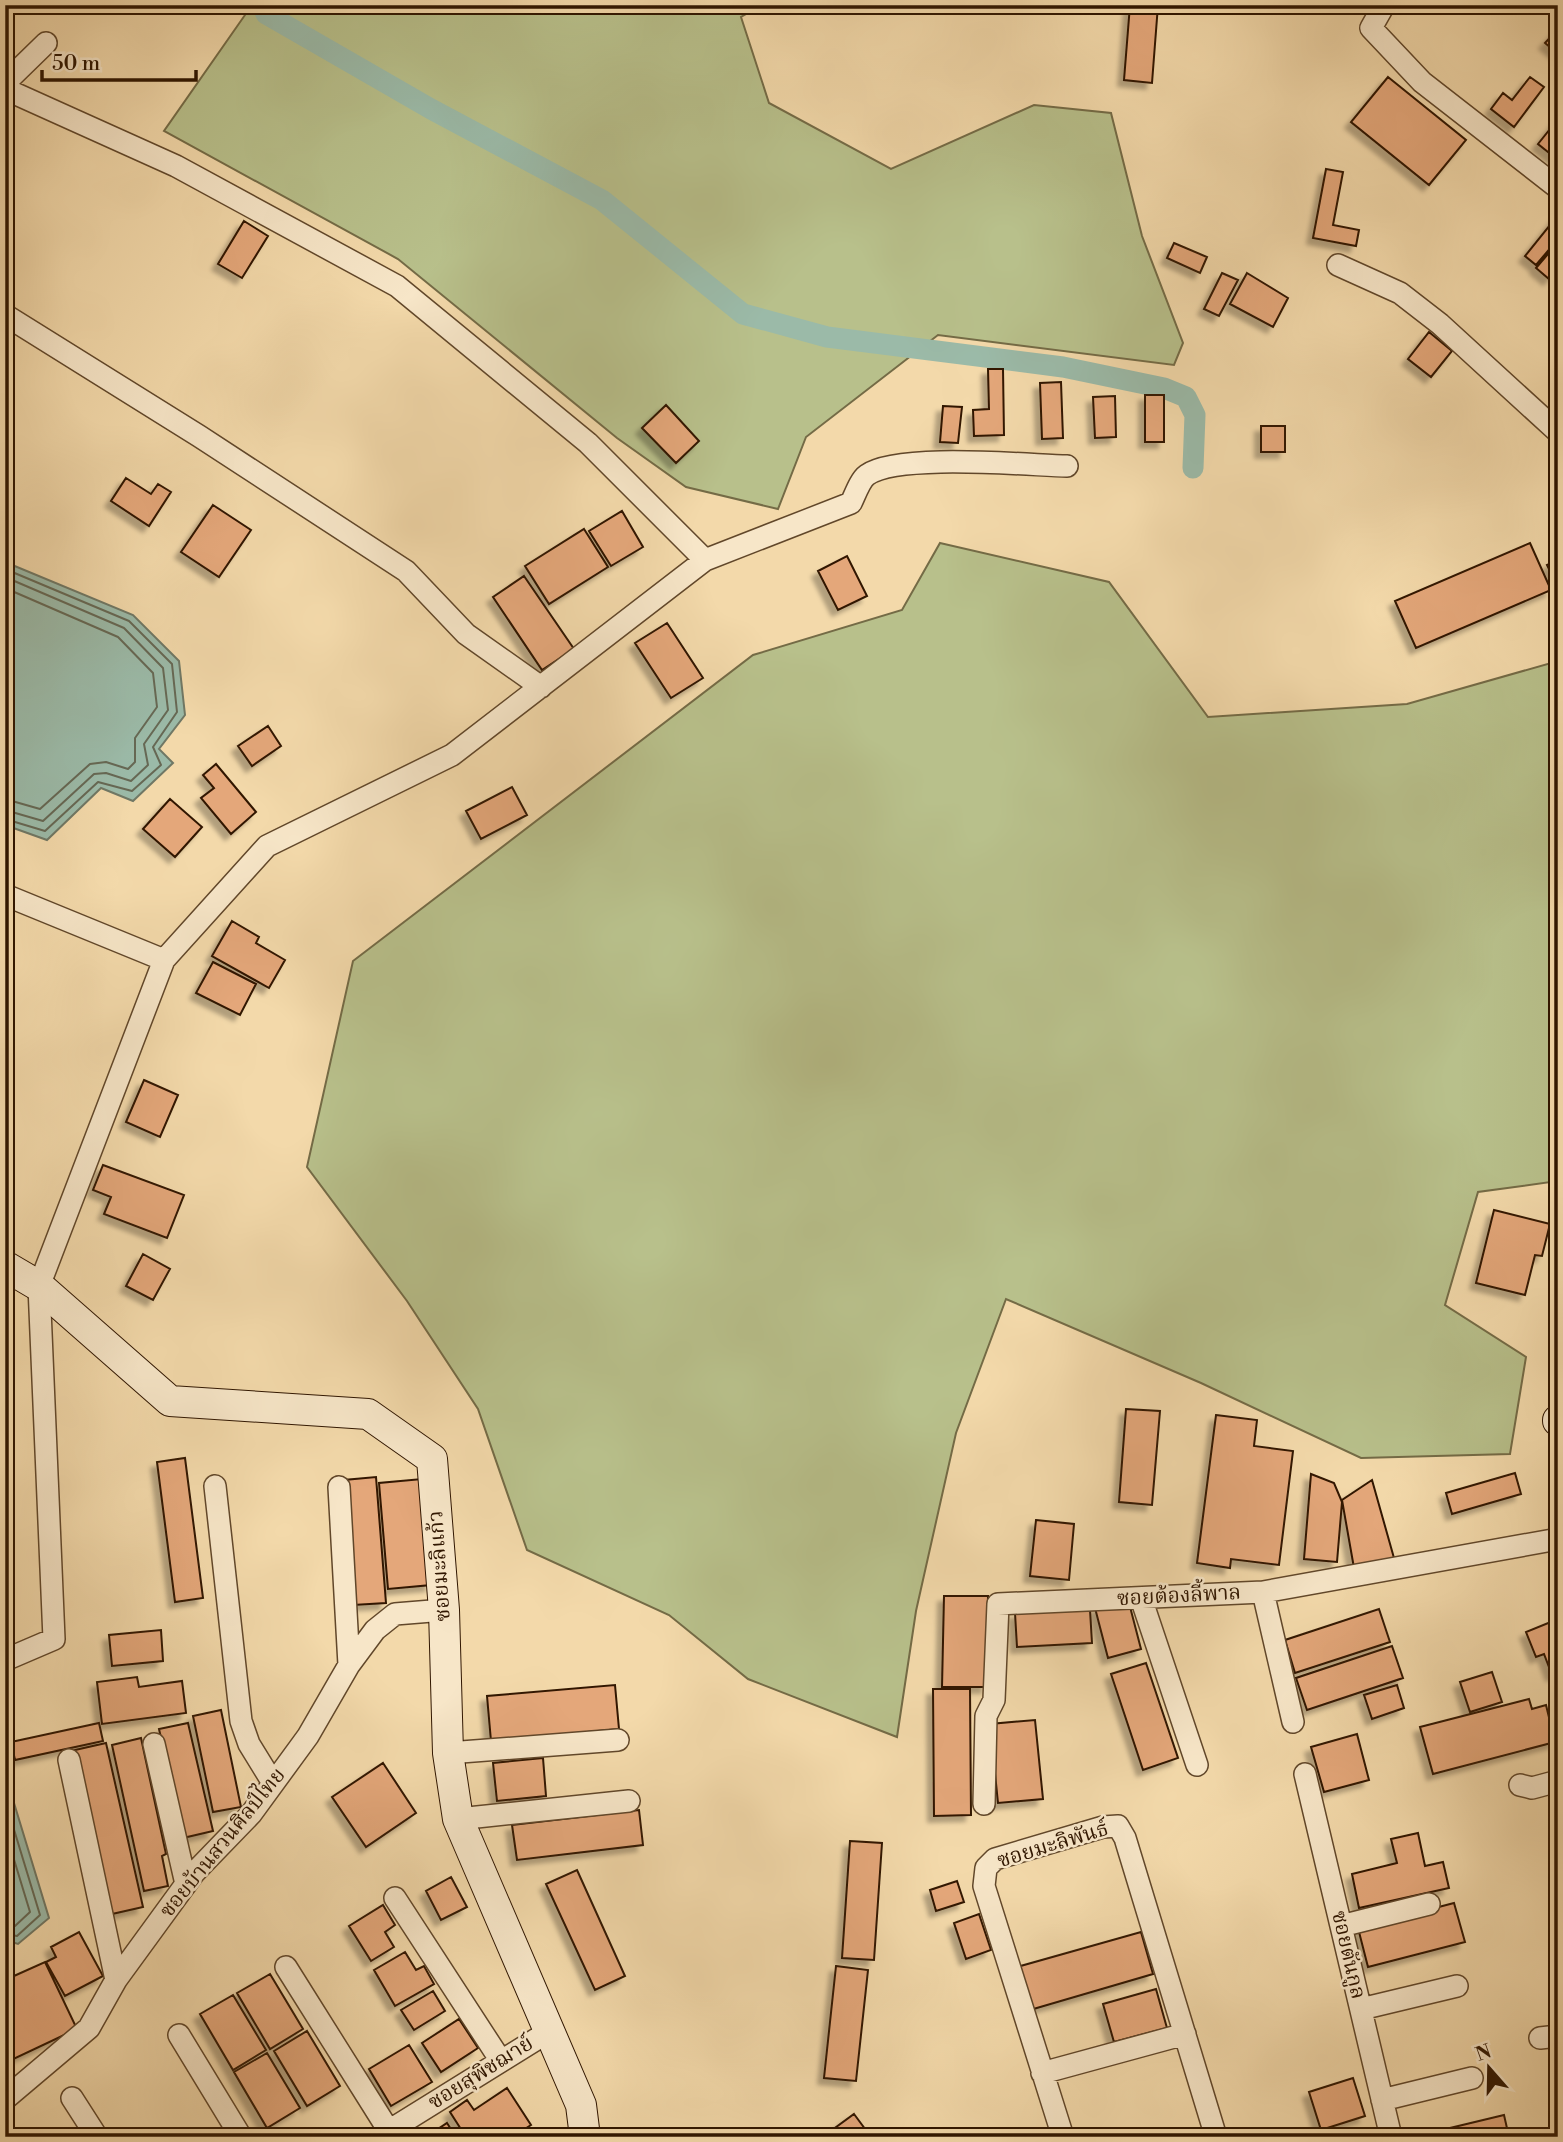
<svg xmlns="http://www.w3.org/2000/svg" width="1563" height="2142" font-family="'Libre Bodoni','Noto Serif Thai',serif">
<style>
.green{fill:#b8c08b;stroke:#746b46;stroke-width:2}
.water{fill:#9bbaa8;stroke:#707865;stroke-width:2}
.lines{fill:none;stroke-linecap:round;stroke-linejoin:round}
.shore{stroke:#666854;stroke-width:2}
.canal{stroke:#9bbaa8;stroke-width:21}
.building{fill:#e4a77a;stroke:#301600;stroke-width:2;filter:url(#shadow)}
.street-casing{stroke:#61472a;stroke-width:24}
.secondary-casing{stroke:#301600;stroke-width:32}
.street{stroke:#f7e6c8;stroke-width:21}
.secondary{stroke:#f7e6c8;stroke-width:30}
.labels{text-anchor:middle;dominant-baseline:central;stroke-width:5;stroke-linejoin:round;paint-order:stroke}
.street-label{font-size:21px;fill:#301600;stroke:#f7e6c8}
</style>
<defs>
<filter id="shadow"><feDropShadow dx="-6" dy="6" stdDeviation="2" flood-color="#0004"/></filter>
</defs>
<rect width="100%" height="100%" fill="#f3d9aa"/>
<filter id="stains"><feTurbulence type="fractalNoise" baseFrequency=".00286" numOctaves="4"/><feColorMatrix values="0 0 0 0 .2 0 0 0 0 .09 0 0 0 0 .02 0 0 0 .5 -.17"/></filter>
<radialGradient id="worn" r=".72"><stop offset=".6" stop-color="#630" stop-opacity="0"/><stop offset="1" stop-color="#630" stop-opacity=".3"/></radialGradient>
<path class="green" d="M246,5h516l-21,12 28,86 122,66 143,-64 77,8 31,123 41,107 -9,22 -236,-30 -132,102 -28,72 -92,-22 -69,-49 -219,-179 -234,-128 81,-116z
M940,543l169,39 99,135 199,-13 151,-43v520l-80,11 -33,113 81,52 -16,97 -149,4 -160,-75 -195,-84 -50,134 -40,178 -19,126 -149,-58 -79,-64 -142,-65 -49,-141 -71,-108 -100,-134 46,-206 400,-306 149,-45z"/>
<path class="water" d="M5,562l128,53 46,46 6,54 -26,34 14,14 -40,38 -32,-13 -54,52 -42,-15z
M7,1780l42,138 -31,26 -13,-4z"/>
<g class="lines">
<path class="shore" d="M5,569l124,52 43,43 5,48 -24,35 8,18 -29,26 -34,-9 -53,49 -40,-12
M5,577l119,51 39,40 5,42 -24,34 4,21 -17,16 -25,-8 -12,1 -51,47 -38,-11
M5,588l113,49 35,36 4,34 -22,31v24l-7,7 -22,-7 -16,2 -50,45 -35,-10
M5,1800l35,115 -23,21 -12,-2
M5,1830l25,82 -15,14 -10,-1"/>
<path class="canal" d="M262,5l4,9 165,95 171,91 141,114 84,23 236,30 101,21 22,9 9,18 -2,53"/>
</g>
<path class="building" d="M1130,5h28l-6,78 -28,-3z
M1558,29v25l-13,-11z
M1388,77l78,63 -37,45 -78,-63z
M1530,77l14,10 -30,40 -23,-18 12,-16 9,7z
M1558,119v41l-20,-16z
M1326,169l17,3 -10,53 26,5 -3,16 -43,-8z
M1558,215v24l-22,26 -11,-9z
M244,221l24,15 -26,42 -24,-14z
M1174,243l33,14 -7,16 -33,-15z
M1553,248l5,4v17l-9,10 -13,-11z
M1222,273l16,7 -19,36 -15,-7z
M1247,273l41,25 -15,29 -43,-23z
M1429,332l23,19 -21,26 -23,-18z
M988,369h15l1,66 -30,1 -1,-26 16,-1z
M1061,382l2,56 -21,1 -2,-56z
M1145,395h19v47h-19z
M1115,396l1,41 -21,1 -2,-41z
M666,405l33,36 -23,22 -34,-35z
M943,406l19,1 -4,36 -18,-1z
M1261,426h24v26h-24z
M126,478l25,16 7,-10 13,8 -22,34 -38,-25z
M213,505l38,25 -32,47 -38,-25z
M622,511l21,36 -32,19 -22,-35z
M584,529l24,38 -59,37 -24,-38z
M1530,543l21,47 -135,58 -21,-47z
M847,556l20,40 -29,14 -20,-39z
M1558,560v27l-11,-22z
M524,576l50,73 -32,21 -49,-73z
M667,623l36,55 -32,20 -36,-55z
M268,726l13,20 -29,20 -14,-20z
M216,764l40,48 -25,22 -30,-36 13,-10 -11,-13z
M512,787l15,28 -46,24 -15,-28z
M170,799l32,28 -27,30 -32,-28z
M232,921l27,16 -3,6 29,17 -16,28 -57,-32z
M213,962l43,22 -16,31 -44,-22z
M144,1080l34,15 -18,42 -34,-15z
M103,1165l81,30 -17,43 -63,-24 7,-17 -18,-7z
M1494,1210l56,14 -8,32 -7,-1 -10,40 -49,-12z
M143,1254l27,15 -17,31 -27,-14z
M1126,1409l34,2 -8,94 -33,-3z
M1216,1415l41,5 -3,26 39,5 -14,114 -48,-6 -1,9 -33,-5z
M185,1458l18,140 -28,4 -18,-140z
M1515,1473l6,21 -69,20 -6,-21z
M1311,1474l23,9 8,19 -5,60 -33,-3z
M376,1477l10,126 -33,2 -9,-125z
M422,1479l9,106 -43,4 -9,-106z
M1372,1480l22,78 -40,10 -12,-68z
M1036,1520l38,4 -5,56 -39,-4z
M944,1596h44l-1,91h-45z
M1128,1599l13,50 -33,9 -13,-50z
M1379,1609l11,33 -95,31 -10,-33z
M1090,1610l2,33 -75,4 -2,-34z
M1558,1619v54l-6,2 -8,-21 -8,3 -10,-25z
M161,1630l2,31 -51,5 -3,-31z
M1392,1646l11,32 -96,32 -11,-32z
M1146,1663l32,95 -35,12 -32,-96z
M1492,1672l10,30 -32,10 -10,-30z
M137,1677l2,10 43,-6 4,32 -84,11 -5,-42z
M615,1685l4,44 -128,12 -4,-45z
M1397,1685l7,23 -32,11 -8,-24z
M933,1689h37l1,126 -37,1z
M1529,1699l3,10 14,-4 9,37 -122,32 -13,-47z
M221,1710l20,97 -28,5 -20,-96z
M1035,1720l8,79 -45,4 -8,-79z
M99,1723l4,18 -88,19 -4,-18z
M188,1723l25,108 -30,7 -24,-109z
M1357,1734l12,46 -45,12 -13,-45z
M141,1738l25,116 -4,2 6,30 -24,5 -32,-146z
M106,1743l37,164 -31,7 -37,-164z
M5,1747l6,16 -6,2z
M543,1758l3,38 -49,5 -4,-38z
M383,1763l33,50 -50,34 -34,-50z
M639,1810l4,35 -126,15 -5,-35z
M1418,1833l7,33 18,-4 6,26 -90,20 -7,-34 45,-11 -6,-24z
M850,1841l32,2 -8,117 -32,-2z
M577,1870l48,106 -30,14 -49,-106z
M451,1877l16,30 -26,13 -15,-29z
M957,1881l7,21 -28,9 -6,-21z
M1454,1903l11,39 -97,25 -10,-39z
M383,1905l12,20 -10,7 9,15 -23,14 -22,-35z
M979,1914l12,36 -25,9 -12,-36z
M79,1932l24,44 -38,20 -19,-34 10,-5 -5,-10z
M1141,1932l12,42 -123,36 -13,-43z
M405,1952l11,18 8,-4 10,18 -39,22 -21,-36z
M45,1962l32,67 -72,34v-83z
M836,1966l32,4 -12,111 -32,-3z
M270,1974l33,55 -33,20 -33,-56z
M1156,1989l11,39 -53,14 -11,-38z
M433,1991l12,20 -31,19 -13,-20z
M233,1995l33,55 -33,20 -33,-56z
M459,2019l19,29 -37,24 -19,-29z
M307,2031l33,55 -33,20 -33,-55z
M409,2045l23,37 -41,24 -22,-37z
M267,2053l33,55 -33,20 -33,-56z
M1353,2078l12,38 -44,14 -12,-38z
M507,2088l24,37 -19,12h-46l-16,-25 17,-12 7,10z
M854,2114l17,23h-41l-2,-4z
M1504,2115l5,22h-83l-1,-3z
M447,2123l9,14h-30z"/>
<g class="lines">
<g class="street-casing">
<path id="street" d="M1384,5l-13,23 51,54 136,106
M5,83l41,-40
M5,89l171,77 221,120 191,157 117,117
M1338,265l62,28 40,31 118,108
M5,315l194,121 207,135 60,63 75,53
M5,895l159,65
M215,1486l26,235 8,23 24,39
M339,1487l10,178
M1263,1592l30,130
M1141,1598l56,167
M5,1660l49,-21 -15,-353 125,-326 103,-114 185,-91 253,-195 146,-57c4,-8 9,-23 16,-28 30,-22 159,-10 200,-9
M154,1744l32,140
M448,1753l170,-13
M69,1760l47,220
M1305,1774l86,363
M1520,1785l12,3 26,-7
M984,1804l2,-88 8,-16 4,-96 265,-12 295,-53
M458,1819l171,-18
M395,1898l106,163
M1341,1926l88,-22
M286,1967l103,164
M1361,2009l96,-23
M179,2035l62,102
M1540,2038l18,-2
M1042,2073l143,-39
M72,2098l25,39
M5,2099l84,-71 27,-48 78,-107 57,-59 57,-78 41,-71 26,-35 20,-16 49,-4
M1382,2100l90,-22
M379,2137l169,-105
M1063,2137l-79,-251 2,-18 9,-9 108,-32 15,-1 7,12 91,299"/>
</g>
<g class="secondary-casing">
<path id="secondary" d="M5,1266l34,20 131,115 198,13 64,45 12,151 4,143 10,66 123,286 4,32
M1558,1420v1"/>
</g>
<use href="#street" class="street"/>
<use href="#secondary" class="secondary"/>
</g>
<g class="labels">
<g class="street-label">
<text transform="translate(440 1566) rotate(-94)">ซอยมะลิแก้ว</text>
<text transform="translate(1179 1596) rotate(-3)">ซอยต้องลี้พาล</text>
<text transform="translate(223 1843) rotate(-51)">ซอยบ้านสวนศิลป์ไทย</text>
<text transform="translate(1053 1845) rotate(-17)">ซอยมะลิพันธ์</text>
<text transform="translate(1348 1955) rotate(77)">ซอยตันกูล</text>
<text transform="translate(481 2073) rotate(-32)">ซอยสุพิชฌาย์</text>
</g>
</g>
<rect width="1563" height="2142" fill="none" stroke="#f3d9aa" stroke-width="28"/>
<rect x="7" y="7" width="1549" height="2128" fill="none" stroke="#301600" stroke-width="3.5"/>
<rect x="14" y="14" width="1535" height="2114" fill="none" stroke="#301600" stroke-width="2"/>
<g transform="translate(1489 2068) rotate(340)" stroke="#f7e6c8" stroke-width="5" paint-order="stroke">
<path d="M0-5L12 26L0 18L-12 26Z" fill="#301600"/>
<text y="-10" font-size="19" font-weight="bold" text-anchor="middle" fill="#301600">N</text>
</g>
<path d="M42 70v10h154v-10" fill="none" stroke="#301600" stroke-width="3.5"/>
<text x="52" y="70" font-size="21" fill="#301600" stroke="#f7e6c8" stroke-width="5" paint-order="stroke">50 m</text>
<rect width="100%" height="100%" filter="url(#stains)"/>
<rect width="100%" height="100%" fill="url(#worn)"/>
</svg>
